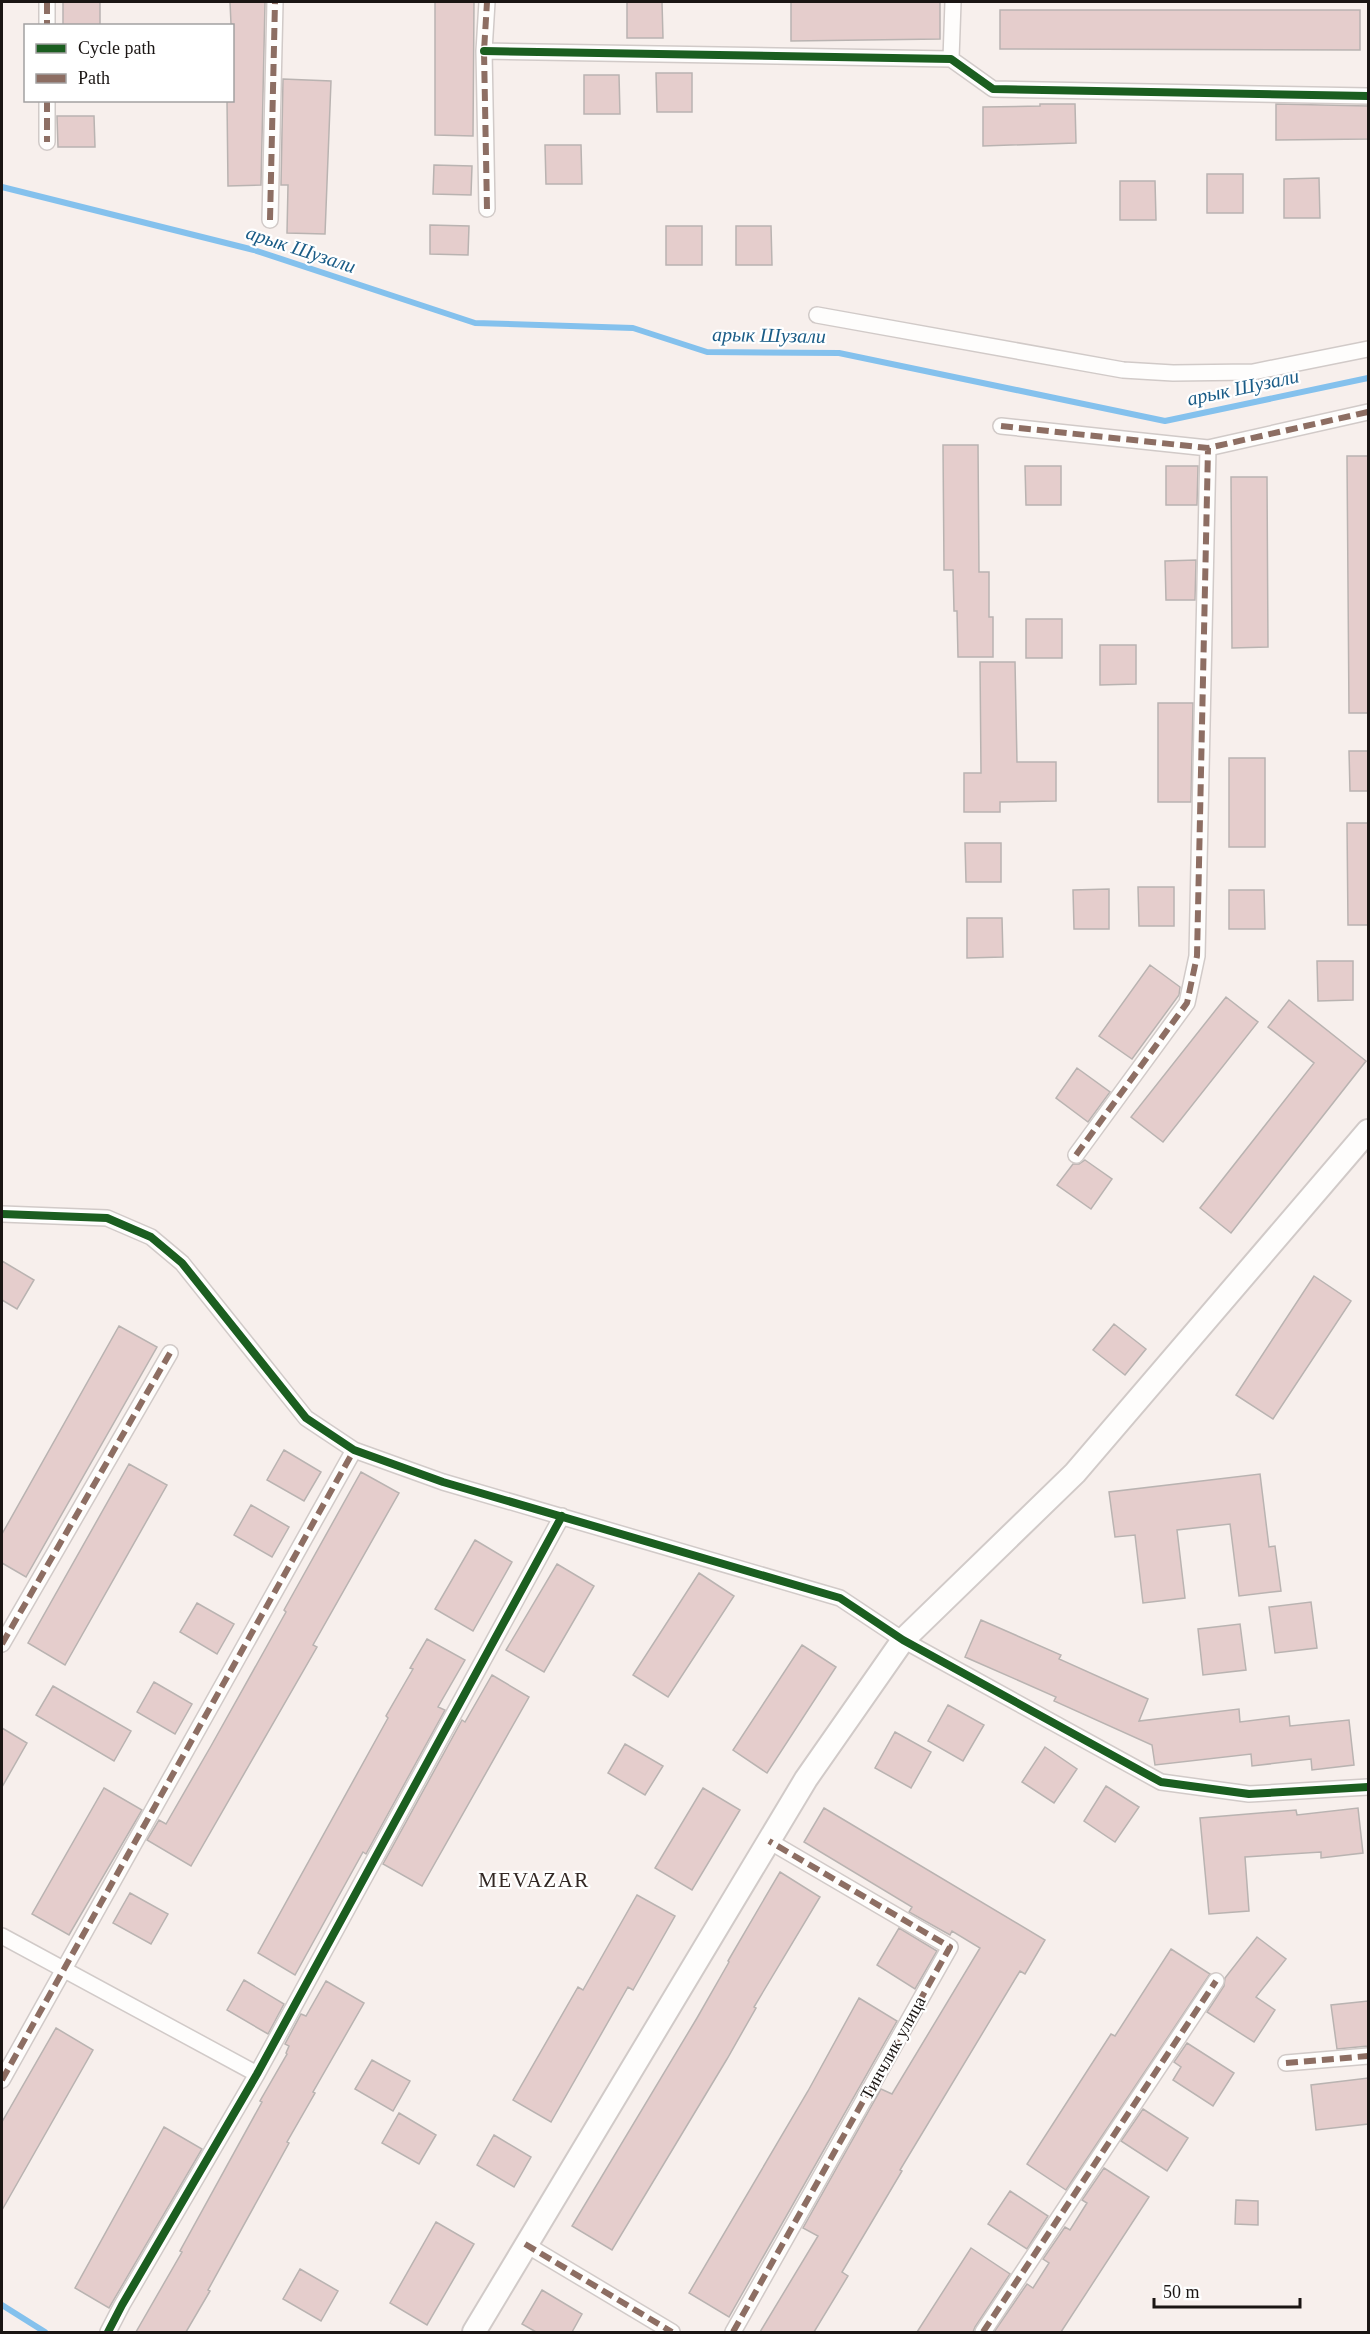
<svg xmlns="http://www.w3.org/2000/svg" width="1370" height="2334" font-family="'Times New Roman',serif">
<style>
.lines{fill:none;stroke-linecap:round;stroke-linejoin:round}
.stream{stroke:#84c1ed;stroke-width:6}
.building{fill:#e5cdcc;stroke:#b9b3b1;stroke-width:1.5}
.minor-casing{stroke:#d1cac8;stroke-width:18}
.secondary-casing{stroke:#d1cac8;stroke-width:26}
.minor{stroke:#fefdfc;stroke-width:15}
.secondary{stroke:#fefdfc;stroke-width:22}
.quiet{stroke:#8d6e63;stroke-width:6;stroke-dasharray:12 6;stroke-linecap:butt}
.cycleway-casing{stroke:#fff;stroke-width:11}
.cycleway{stroke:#1b5e20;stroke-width:8}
.labels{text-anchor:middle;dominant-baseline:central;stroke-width:4.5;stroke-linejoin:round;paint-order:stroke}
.street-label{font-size:18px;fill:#1a1513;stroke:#fff}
.water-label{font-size:20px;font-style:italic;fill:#1a5c87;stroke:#fff}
.quarter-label{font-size:21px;letter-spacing:1.5px;fill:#322723;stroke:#fff}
</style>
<rect width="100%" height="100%" fill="#f7efec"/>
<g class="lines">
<path class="stream" d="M2,187l252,63 221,73 158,5 74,24 132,1 326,68 203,-43
M2,2305l43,27"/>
</g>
<path class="building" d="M63,2h37v24h-37z
M230,2h35l-4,183 -33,1 -1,-86h5v-76h-1z
M435,2h39l-1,134 -38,-1z
M627,2h35l1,36h-36z
M791,2h149v37l-149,2z
M1000,10h360v40l-360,-1z
M656,73h36v39h-35z
M584,75h35l1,39h-36z
M283,79l48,2 -6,153 -38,-1 1,-48h-7z
M1040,104h35l1,39 -93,3v-39l57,-1z
M1276,104l92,2v33l-92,1z
M57,116h37l1,31h-37z
M545,145h36l1,39h-36z
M434,165l38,1 -1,29 -38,-1z
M1207,174h36v39h-36z
M1319,178l1,40h-36v-39z
M1120,181h35l1,39h-36z
M430,225l39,1 -1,29 -38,-1z
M666,226h36v39h-36z
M736,226h35l1,39h-36z
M943,445h35l1,127h10v45h4v40h-35l-1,-46h-3l-1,-41h-9z
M1347,456h21v257h-19z
M1025,466h36v39h-35z
M1166,466h32l-1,39h-31z
M1231,477h36l1,170 -36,1z
M1196,560l-1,40h-29l-1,-39z
M1026,619h36v39h-36z
M1100,645h36v39l-36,1z
M980,662h35l2,100h39v39l-56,1v10h-36v-39h17z
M1158,703h35l-2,99h-33z
M1349,751h19v40h-18z
M1229,758h36v89h-36z
M1347,823h21v102h-20z
M965,843h36v39h-35z
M1138,887h36v39h-35z
M1109,889v40h-35l-1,-39z
M1229,890h35l1,39h-36z
M967,918h35l1,39 -36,1z
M1317,961h36v39l-35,1z
M1150,965l30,22 -1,8 -47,64 -33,-23z
M1226,997l32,25 -95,120 -32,-25z
M1289,1000l77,61 -135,172 -31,-25 114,-145 -46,-36z
M1077,1068l33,24 -22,30 -32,-24z
M1085,1160l27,19 -21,30 -34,-24 16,-21h6z
M2,1261l32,19 -17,29 -15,-9z
M1314,1276l37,25 -78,118 -37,-24z
M1114,1324l32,25 -21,26 -32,-25z
M119,1326l38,21 -131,230 -24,-14v-29z
M284,1450l37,22 -17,29 -37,-21z
M129,1464l38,21 -102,180 -37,-22z
M361,1472l38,21 -86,152 4,2 -126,219 -44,-26 12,-20 7,4 45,-78 75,-134 -2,-2z
M1260,1474l9,73 6,-1 6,45 -42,5 -9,-72 -53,6 8,68 -42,5 -8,-68 -20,2 -6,-45z
M251,1505l38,22 -17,30 -38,-22z
M475,1540l37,22 -39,69 -38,-22z
M557,1564l37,22 -50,86 -38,-22z
M699,1573l35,23 -66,101 -35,-22z
M1311,1602l6,46 -42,5 -6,-46z
M197,1603l37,21 -17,30 -37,-22z
M981,1620l80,35 -2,4 89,40 -9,22 100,-12 1,13 49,-6 1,10 59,-6 5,45 -42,5 -1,-11 -59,7 -1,-12 -96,11 -3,-20 -98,-44 2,-4 -91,-40z
M1240,1624l6,46 -43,5 -5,-46z
M427,1639l38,21 -27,47 7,3 -79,144 -3,-2 -68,123 -37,-22 130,-235 -2,-2 27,-47 -3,-1z
M802,1645l34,22 -69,106 -34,-23z
M492,1675l37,22 -107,189 -39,-22 79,-144 3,2z
M154,1682l38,22 -17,30 -38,-22z
M53,1686l78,45 -17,30 -78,-46z
M948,1705l36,20 -21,36 -35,-20z
M2,1728l25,15 -25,44z
M895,1732l36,20 -20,36 -36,-20z
M625,1744l38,22 -18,29 -37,-22z
M1045,1747l32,22 -23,34 -32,-21z
M1106,1786l33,21 -24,35 -31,-21z
M104,1788l38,22 -73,125 -37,-21z
M703,1788l37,22 -48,80 -37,-22z
M824,1808l221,132 -20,34 -5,-3 -120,199 2,1 -60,101 6,4 -34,56h-54l58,-96 -15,-8 78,-139 11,5 88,-146 -28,-17 -2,4 -41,-23 3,-5 -108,-65z
M1358,1808l5,45 -42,5v-6l-76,5 4,54 -40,3 -9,-96 96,-8 1,5z
M780,1872l40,25 -66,110 2,1 -29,51 -115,191 -40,-24 125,-208 32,-56 -1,-1z
M130,1893l38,21 -17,30 -38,-21z
M637,1895l38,21 -42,74 -5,-3 -77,135 -38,-22 65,-113 5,3z
M899,1928l38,23 -22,38 -38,-24z
M1257,1937l29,22 -30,38 19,13 -21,32 -47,-30 17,-26 1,-8z
M1171,1949l39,25 -144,216 -39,-26 84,-130 4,2z
M244,1980l40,24 -16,30 -41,-24z
M326,1981l38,22 -51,89 2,1 -28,49 2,1 -81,147 2,1 -24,41h-50l46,-80 -2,-1 82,-149 -2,-1 27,-47 -1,-1 3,-7 -4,-2 16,-30 5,2z
M859,1998l38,23 -168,296 -40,-24 119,-202z
M1368,2001v45l-31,3 -6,-44z
M56,2028l37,22 -91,160v-88z
M1187,2043l47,30 -21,33 -40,-26 8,-13 -7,-5z
M372,2060l38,21 -17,30 -38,-22z
M1368,2078v46l-52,6 -5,-45z
M1143,2109l45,29 -21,33 -46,-30z
M399,2113l37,22 -17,29 -37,-21z
M164,2127l38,22 -93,159 -34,-20z
M494,2135l37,22 -17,30 -37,-22z
M1104,2168l45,29 -88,135h-67l33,-48 6,4 16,-25 -6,-4 22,-32 5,3 17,-27 -5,-3z
M1010,2191l38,25 -21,33 -39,-25z
M1236,2200l22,1v24l-23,-1z
M436,2222l38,22 -47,81 -37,-22z
M971,2248l39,26 -35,53 -2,5h-56z
M300,2269l38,22 -17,30 -38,-22z
M542,2290l40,24 -10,18h-36l-14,-8z"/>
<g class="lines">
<g class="minor-casing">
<path id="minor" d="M47,2v24
M484,51l467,8 42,30 375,7
M951,59l2,-57
M47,100v42
M487,209l-3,-158 3,-49
M270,220l5,-218
M817,315l306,55 50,3 80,-1 115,-23
M1001,426l207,22 160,-36
M1076,1155l111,-152 10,-47 11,-508
M2,1214l105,4 44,19 31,26 124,155 48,32 89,32 397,116 63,42 258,142 88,12 119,-7
M2,1644l168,-291
M2,1936l255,138
M1286,2063l82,-7
M2,2080l352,-630
M525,2244l147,88
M108,2332l14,-27 135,-231 305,-558
M733,2332l217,-385 -181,-106
M983,2332l233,-351"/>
</g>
<g class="secondary-casing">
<path id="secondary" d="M474,2332l332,-553 97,-139 172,-167 293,-342"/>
</g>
<use href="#minor" class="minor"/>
<use href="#secondary" class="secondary"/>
<path class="quiet" d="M47,2v24
M47,100v42
M487,209l-3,-158 3,-49
M270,220l5,-218
M1001,426l207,22 160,-36
M1076,1155l111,-152 10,-47 11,-508
M2,1644l168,-291
M1286,2063l82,-7
M2,2080l352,-630
M525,2244l147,88
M733,2332l217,-385 -181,-106
M983,2332l233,-351"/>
<g class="cycleway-casing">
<path id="cycleway" d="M484,51l467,8 42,30 375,7
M2,1214l105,4 44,19 31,26 124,155 48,32 89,32 397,116 63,42 258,142 88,12 119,-7
M108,2332l14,-27 135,-231 305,-558"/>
</g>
<use href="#cycleway" class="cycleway"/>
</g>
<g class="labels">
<g class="street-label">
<text transform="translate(893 2048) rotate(-61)">Тинчлик улица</text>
</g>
<g class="water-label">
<text transform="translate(301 249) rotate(18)">арык Шузали</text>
<text transform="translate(769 335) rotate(1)">арык Шузали</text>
<text transform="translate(1243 387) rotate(-12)">арык Шузали</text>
</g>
<g class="quarter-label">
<text x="534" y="1880">MEVAZAR</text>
</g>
</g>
<rect width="1370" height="2334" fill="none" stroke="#1a1513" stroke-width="6"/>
<rect x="24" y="24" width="210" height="78" fill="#ffffff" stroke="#a3a1a1" stroke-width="1.5"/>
<rect x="36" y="44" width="30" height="9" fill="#1b5e20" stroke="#a3a1a1" stroke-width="1.5"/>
<text x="78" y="54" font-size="18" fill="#1a1513">Cycle path</text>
<rect x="36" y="74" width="30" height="9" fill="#8d6e63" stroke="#a3a1a1" stroke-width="1.5"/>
<text x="78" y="84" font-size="18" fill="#1a1513">Path</text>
<path d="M1154 2298v9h146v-9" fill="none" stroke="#1a1513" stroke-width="3"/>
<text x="1163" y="2298" font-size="18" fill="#1a1513" stroke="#ffffff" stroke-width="4.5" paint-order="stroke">50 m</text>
</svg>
